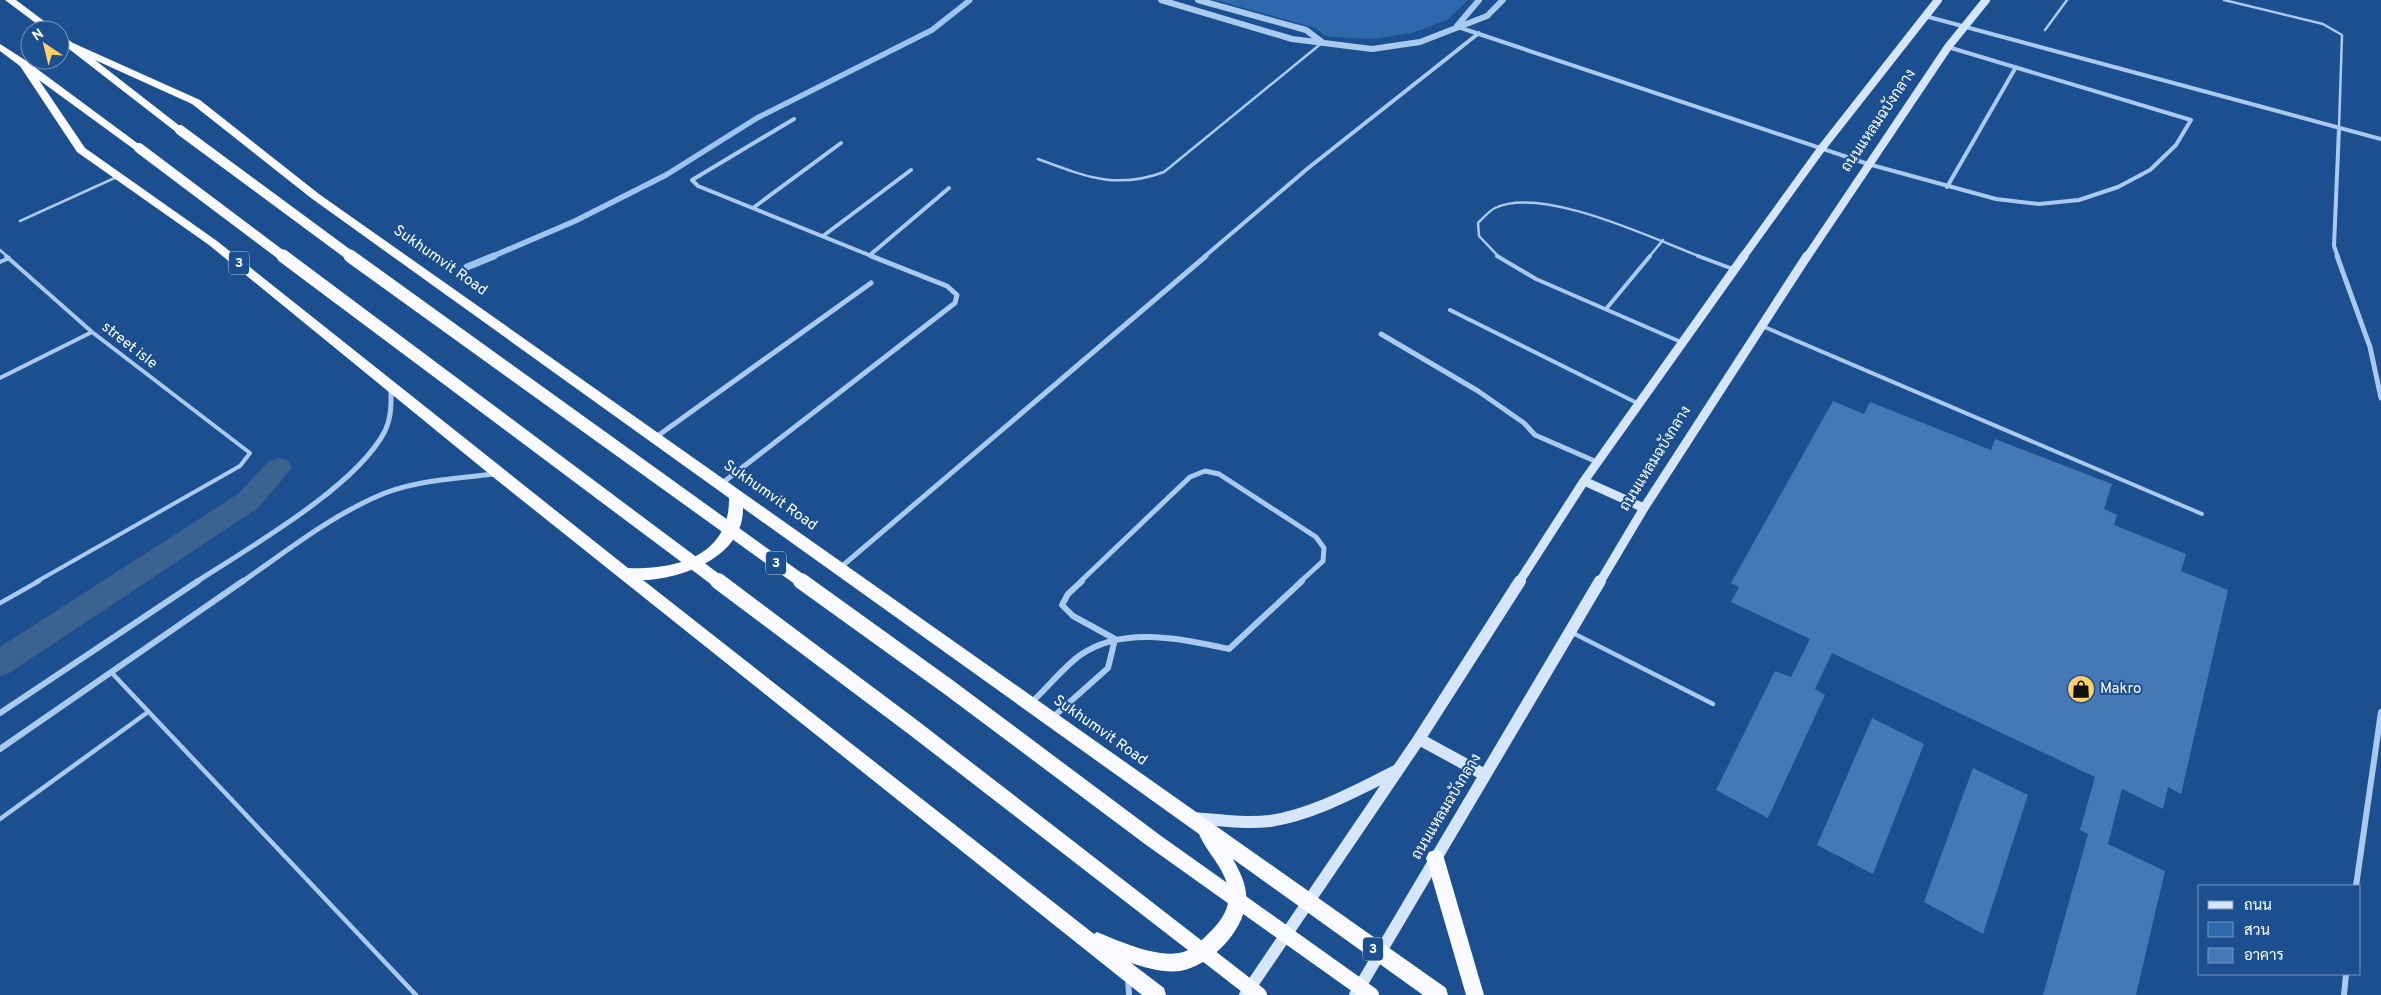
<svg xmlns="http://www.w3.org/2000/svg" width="2381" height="995" font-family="Overpass,Sarabun,sans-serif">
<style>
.green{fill:#2e69ad}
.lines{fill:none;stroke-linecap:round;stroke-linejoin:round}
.stream-far1{stroke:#9cc4f0;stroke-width:5.5}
.stream{stroke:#9cc4f0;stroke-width:7}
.canal{fill:#3c6290;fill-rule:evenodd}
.building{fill:#4478b7}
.service-far2{stroke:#a9c9ee;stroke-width:2.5}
.service-far1{stroke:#a9c9ee;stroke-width:4}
.service{stroke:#a9c9ee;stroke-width:4.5}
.minor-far2{stroke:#a9c9ee;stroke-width:4}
.minor-far1{stroke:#a9c9ee;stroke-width:5}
.minor{stroke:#a9c9ee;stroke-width:6}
.tertiary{stroke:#a9c9ee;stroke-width:6}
.secondary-far2{stroke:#d6e6fa;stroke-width:8}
.secondary-far1{stroke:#d6e6fa;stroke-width:9}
.secondary{stroke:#d6e6fa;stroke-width:12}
.trunk{fill:#f8faff;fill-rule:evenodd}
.trunk-bridge-far2{stroke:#f8faff;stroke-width:10}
.trunk-bridge-far1{stroke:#f8faff;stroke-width:13}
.trunk-bridge{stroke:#f8faff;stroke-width:16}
.labels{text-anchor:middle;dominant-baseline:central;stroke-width:4;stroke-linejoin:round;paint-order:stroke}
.shield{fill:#1b4f8f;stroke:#bbcadd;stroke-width:1}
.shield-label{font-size:14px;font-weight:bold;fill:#fff}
.street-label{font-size:15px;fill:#fff;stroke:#1b4f8f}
.poi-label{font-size:15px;fill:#fff;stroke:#1b4f8f;text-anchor:start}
</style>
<rect width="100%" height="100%" fill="#1b4f8f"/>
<path class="green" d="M1215,0h253l-21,20 -35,13 -40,6 -22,-1 -25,-2 -9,-8z"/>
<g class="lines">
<path class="stream-far1" d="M491,257l84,-36 91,-46 91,-57 175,-88 38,-30"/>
<path class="stream" d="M467,267l27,-11"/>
<path class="canal" d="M279,458l10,3 3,7 -34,40 -247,164 -11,4v-29l238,-153 31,-33z"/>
</g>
<path class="building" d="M1833,401l31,13 6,-12 121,48 4,-11 117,45 -8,25 13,6 -3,10 72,29 -5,17 47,19 -47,204 -13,-7 -5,22 -41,-20 -14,55 57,27 -29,124h-93l45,-161 -8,-4 15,-53 -263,-124 -17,36 10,6 -57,123 -52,-28 59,-119 16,6 19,-38 -79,-37 8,-15 -8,-4z
M1872,718l52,26 -51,130 -56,-29z
M1973,768l55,27 -45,139 -59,-32z"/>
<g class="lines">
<path class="service-far2" d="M2224,0l99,24 19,11 -3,93
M2045,30l22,-30
M1038,159c46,17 78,31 126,13l159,-130
M20,221l99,-45
M0,250l8,7
M1499,257l-20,-21 -1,-13c5,-5 11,-12 17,-15 47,-23 159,31 206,49
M1649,257l14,-17"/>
<path class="service-far1" d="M6,256l86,76 158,121 -10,13 -204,116
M1497,256l39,23 145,63
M1698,256l35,13
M0,262l9,-4
M1606,309l44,-53
M1450,310l189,94
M1762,326l440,188
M0,378l92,-46"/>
<path class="service" d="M0,603l39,-22
M1571,632l142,72
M111,672l305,323
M0,819l148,-107"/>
<path class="minor-far2" d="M1925,16l456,123
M1458,27l410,137 128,35 43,5 40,-4 39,-13 32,-17 26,-25 15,-25 -243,-73
M794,119l-102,61 6,6 176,71
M1947,187l69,-120
M753,208l88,-65
M823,236l88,-66
M870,255l79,-67
M1204,257l103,-88 172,-136
M2338,257l-4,-11 5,-118"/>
<path class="minor-far1" d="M2337,256l33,91 11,51
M1381,334l97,57 46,32 11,12 62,27
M656,437l215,-154
M721,484l234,-181 2,-8 -10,-9 -76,-30
M841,567l365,-311
M196,582c54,-35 160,-95 189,-151 7,-15 6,-28 6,-44
M242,582c46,-32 91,-68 143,-89 35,-13 74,-15 110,-19
M1080,582l110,-105 15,-6 14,3 97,63 8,11 -1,13 -23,21"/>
<path class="minor" d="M1082,581l-14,13 -6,11 11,11 42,23
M1032,702c16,-15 30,-33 47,-46 43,-31 103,-17 150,-7l73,-68
M0,713l198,-132
M1053,717l55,-49 7,-29
M0,749l243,-168
M2356,886l25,-174
M1128,978l1,17
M2344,995l2,-21"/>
<path class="tertiary" d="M1161,0l131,39 80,10 48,-7 67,-26 16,-16
M1198,0l108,30 16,12
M1457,26l22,-26"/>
<path class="secondary-far2" d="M1743,257l78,-108 117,-149
M1807,257l141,-210 38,-47"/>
<path class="secondary-far1" d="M1584,481l60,27
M1519,582l65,-101 160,-225
M1600,582l44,-74 163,-252"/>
<path class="secondary" d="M1419,739l66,36
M1193,818c26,2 51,6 77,3 45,-7 87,-31 128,-51
M1245,995l174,-256 101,-158
M1355,995l245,-414"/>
<path class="trunk" d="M5,0h11l40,30h-11z
M60,34l13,9 127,57 119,94 1127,794 2,7h-25l-190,-136c7,13 15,28 13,43 -3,30 -36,64 -66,69 -16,2 -34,-3 -49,-8l33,25 2,7h-24l-649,-518 -284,-232 -132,-93 -57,-86 -20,-15v-7l25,16 119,88 -5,3 -4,-1 -96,-70 46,68 132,93 411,327c48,2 102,-12 101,-70l-418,-300 -119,-94 -97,-44 90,70 -5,3 -4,-1 -116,-90zM743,508l456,326c8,19 25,33 29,54 3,17 -4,29 -15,41 -8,8 -17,18 -27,22 -24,10 -67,-10 -89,-19l-3,2 -451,-354c40,-1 101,-24 100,-72z
M1435,850l6,2 3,6 40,137h-18l-40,-137 3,-6z"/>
<path class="trunk-bridge-far2" d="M180,130l172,127
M139,148l145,109"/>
<path class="trunk-bridge-far1" d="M283,256l436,326
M350,256l453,326"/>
<path class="trunk-bridge" d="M718,581l196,147 345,267
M801,581l146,105 206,154 218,155"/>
</g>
<defs>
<g id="shop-disc" transform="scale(1.4375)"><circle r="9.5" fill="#ffd166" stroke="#1b4f8f"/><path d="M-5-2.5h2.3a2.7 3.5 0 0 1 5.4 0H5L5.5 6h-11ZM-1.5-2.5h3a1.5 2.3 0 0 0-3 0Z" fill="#111"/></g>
</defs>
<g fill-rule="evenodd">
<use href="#shop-disc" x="2081" y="689"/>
</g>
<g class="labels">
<g class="shield">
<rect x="229" y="251.5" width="20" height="23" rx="4"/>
<rect x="766" y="551.5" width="20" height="23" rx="4"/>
<rect x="1363" y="937.5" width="20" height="23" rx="4"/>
</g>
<g class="shield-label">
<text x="239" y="263">3</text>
<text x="776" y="563">3</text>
<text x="1373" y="949">3</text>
</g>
<g class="street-label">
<text transform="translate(1879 121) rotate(-56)">ถนนแหลมฉบังกลาง</text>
<text transform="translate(440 261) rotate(35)">Sukhumvit Road</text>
<text transform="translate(129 346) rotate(38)">street isle</text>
<text transform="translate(1656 459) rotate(-58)">ถนนแหลมฉบังกลาง</text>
<text transform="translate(770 496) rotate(35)">Sukhumvit Road</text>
<text transform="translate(1100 731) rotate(35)">Sukhumvit Road</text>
<text transform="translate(1447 807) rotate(-59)">ถนนแหลมฉบังกลาง</text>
</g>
<g class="poi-label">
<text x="2100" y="689">Makro</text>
</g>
</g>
<rect x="2198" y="885" width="162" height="90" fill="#1b4f8f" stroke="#7695bc"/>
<rect x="2208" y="901" width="25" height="8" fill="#d6e6fa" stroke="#7695bc"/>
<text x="2244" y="910" font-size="15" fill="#ffffff">ถนน</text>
<rect x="2208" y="922" width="25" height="15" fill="#2e69ad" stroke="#7695bc"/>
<text x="2244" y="935" font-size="15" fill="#ffffff">สวน</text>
<rect x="2208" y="948" width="25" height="15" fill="#4478b7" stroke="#7695bc"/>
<text x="2244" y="960" font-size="15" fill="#ffffff">อาคาร</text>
<g transform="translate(45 45) rotate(325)"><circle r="24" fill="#1b4f8f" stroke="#7695bc"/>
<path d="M0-4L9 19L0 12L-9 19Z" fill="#ffd166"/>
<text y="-8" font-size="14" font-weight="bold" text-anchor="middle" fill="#ffffff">N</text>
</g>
</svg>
